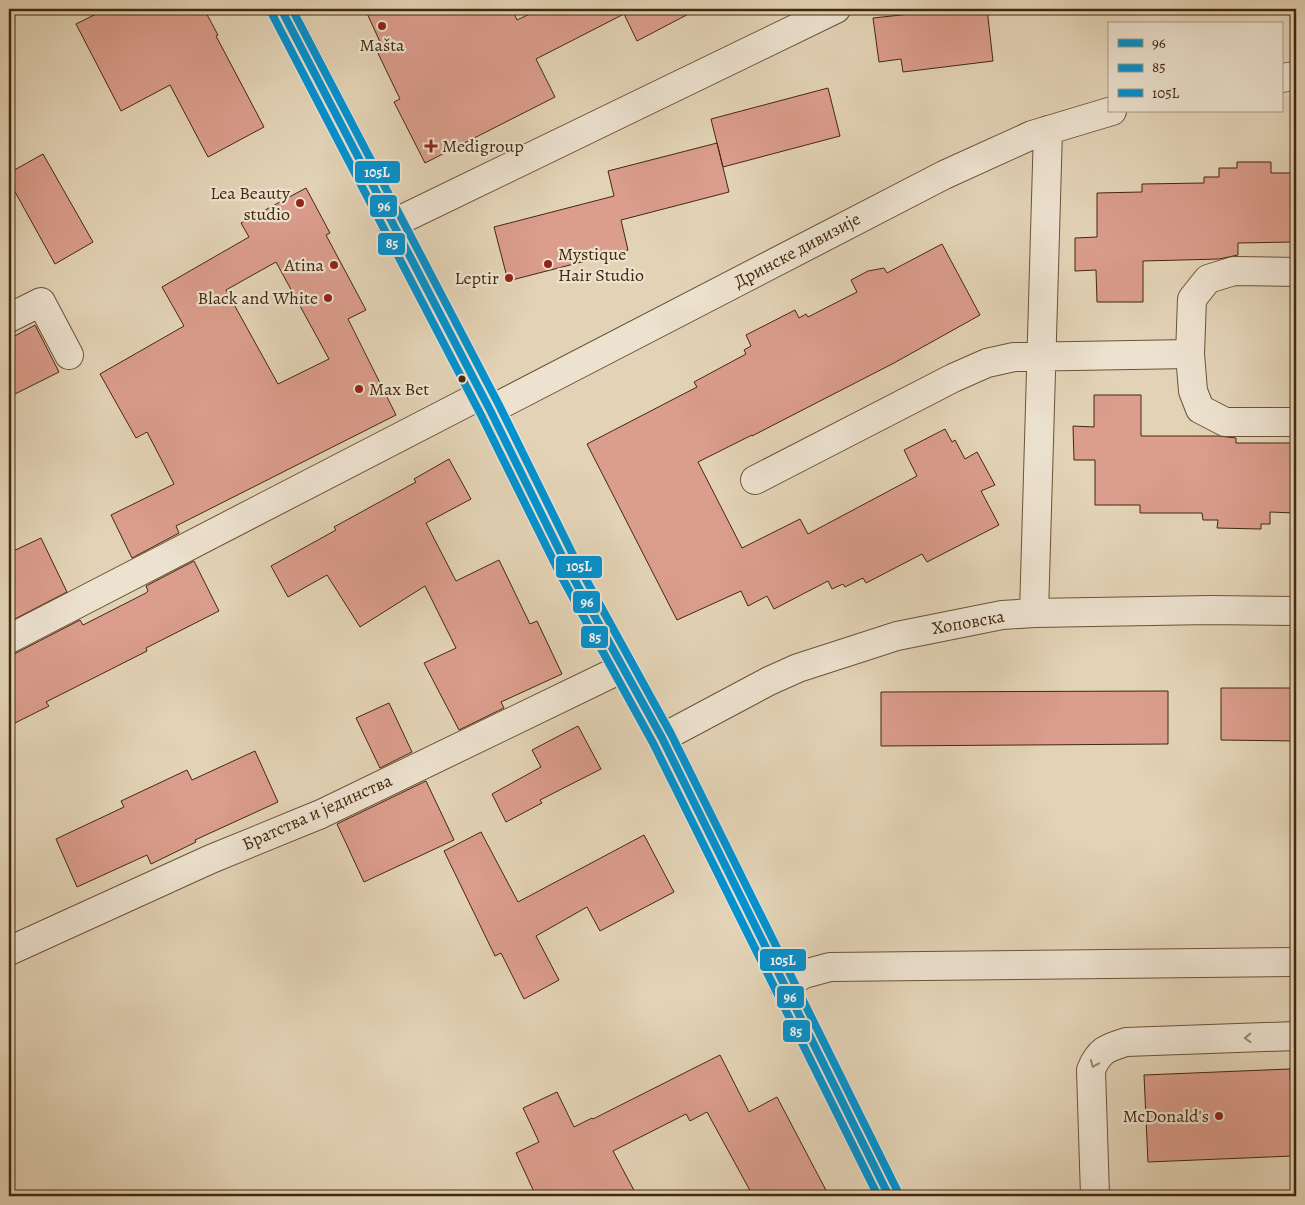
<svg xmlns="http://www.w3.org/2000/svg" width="1305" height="1205" font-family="Alegreya,serif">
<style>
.building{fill:#db9d8c;stroke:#43280c;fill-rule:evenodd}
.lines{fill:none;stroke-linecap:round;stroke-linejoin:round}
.minor-casing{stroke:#6b5336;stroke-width:30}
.minor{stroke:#ede2d0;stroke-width:28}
.bus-1-casing{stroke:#ede2d0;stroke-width:11}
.bus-2-casing{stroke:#ede2d0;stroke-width:11}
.bus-3-casing{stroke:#ede2d0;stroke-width:11}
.bus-1{stroke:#0392d0;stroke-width:8}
.bus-2{stroke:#0392d0;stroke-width:8}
.bus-3{stroke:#0392d0;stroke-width:8}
.oneway{stroke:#98856e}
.poi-dot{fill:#8f2418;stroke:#ede2d0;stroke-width:2}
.bus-dot{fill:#43280c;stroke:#ede2d0;stroke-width:2}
.labels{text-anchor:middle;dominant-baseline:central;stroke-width:4.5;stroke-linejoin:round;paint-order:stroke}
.poi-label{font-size:18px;fill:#43280c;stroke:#ede2d0;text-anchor:end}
.street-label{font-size:18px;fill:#43280c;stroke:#ede2d0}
.line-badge{stroke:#ede2d0;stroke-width:2}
.badge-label{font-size:14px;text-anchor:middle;font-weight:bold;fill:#fff}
</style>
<rect width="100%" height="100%" fill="#e3d3b6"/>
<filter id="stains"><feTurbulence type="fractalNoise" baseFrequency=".004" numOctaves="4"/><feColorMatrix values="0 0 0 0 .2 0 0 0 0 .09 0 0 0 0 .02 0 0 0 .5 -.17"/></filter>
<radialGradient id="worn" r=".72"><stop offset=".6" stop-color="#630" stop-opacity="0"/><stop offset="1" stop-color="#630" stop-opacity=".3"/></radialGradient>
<path class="building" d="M106,9h98l14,26 -2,1 48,91 -56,30 -38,-72 -49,26 -45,-87z
M365,9h147l5,11 23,-11h158l-61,32 -13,-27 -88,45 19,38 -130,66 -31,-61 6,-3 -25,-52 6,-3z
M957,9h30l6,52 -90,11 -2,-13 -22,3 -6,-44z
M828,88l12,48 -117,31 -12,-48z
M717,143l12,49 -108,28 7,30 -120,31 -14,-54 120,-31 -6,-25z
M43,154l50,88 -38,22 -46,-83v-8z
M1237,162h34v11h25v61h-3v8l-55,1v12l-19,4 -76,2v41h-46l-1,-32 -21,1v-33l22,-1v-44l45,-1v-8l62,-1v-6h15v-9h18z
M306,188l24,45 -4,2 40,75 -18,9 48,96 -220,111 3,7 -47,25 -21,-43 63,-31 -27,-52 -11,6 -36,-64 84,-48 -22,-39 87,-50 -8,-14zM276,262l53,97 -51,25 -52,-94z
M942,244l38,71 -86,48 -142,73v-1l-54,27 44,86 58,-29 8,15 109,-58 -13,-26 41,-21 7,13 3,-2 10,19 12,-7 18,33 -14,6 18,34 -72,37 -5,-8 -56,29 -3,-5 -18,9 -2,-3 -11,5 -4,-8 -54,28 -7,-13 -19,10 -7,-15 -64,29 -90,-176 110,-57 -3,-5 52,-28 -2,-4 7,-4 -5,-11 49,-25 4,8 7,-4 2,3 49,-25 -6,-12 17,-9 16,-3 3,5z
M35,325l24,47 -50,25v-58z
M1094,395h47v41h78l17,2v5h56v9h4v61l-26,-1v12h-9v5l-44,-1 1,-8h-15l-1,-7h-62v-8h-45v-45h-21l-1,-34 21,1z
M449,459l22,40 -45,24 30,58 43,-21 31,64 7,-3 25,53 -61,28 3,6 -45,22 -35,-67 32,-15 -31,-62 -65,41 -33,-52 -39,22 -17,-31 65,-36 -2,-3 82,-45 -2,-3z
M41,538l26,54 -58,30v-69z
M194,561l25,50 -73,37 1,3 -101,51 3,4 -40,20v-71l7,-2 64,-33 3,5 63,-32 2,-2 -2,-5z
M1221,688h75v53l-75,-1z
M1168,691v53l-287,2v-54z
M389,703l23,49 -32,16 -24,-50z
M578,726l23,43 -61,31 2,3 -36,19 -14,-28 49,-27 -9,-17z
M255,751l23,51 -83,38 1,2 -45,22 -4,-9 -70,32 -21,-48 68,-32 -3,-6 66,-31 5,10z
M426,781l28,59 -90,42 -27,-58z
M481,832l37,70 126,-67 30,57 -74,39 -13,-24 -51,29 23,44 -35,19 -23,-46 -6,3 -51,-105z
M720,1055l29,57 28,-15 52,99h-76l-46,-84 -17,9 -4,-7 -73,37 24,45h-101l-20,-43 23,-11 -16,-34 34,-16 17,35 18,-9 1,1z
M1290,1069l3,87 -145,6 -4,-87z"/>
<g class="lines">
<g class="minor-casing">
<path id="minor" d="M281,9l209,401 79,160 93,168 227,458
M1281,78l15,-2
M392,224l444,-215
M1296,272l-62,-1 -26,8 -16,20 -2,55 3,37 7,18 25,13h71
M9,318l32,-16 28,53
M490,410l454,-235 88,-40 80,-24
M755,480l198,-102 34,-15 27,-6 176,-3
M1034,613l14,-483
M9,639l472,-244
M662,738l107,-57 29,-13 99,-32 105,-21 32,-2 176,-3 86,1
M9,951l202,-92 110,-45 302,-146
M784,986l20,-12 26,-7 466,-5
M1095,1196l-4,-126c8,-20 16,-22 35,-28l170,-6"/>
</g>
<use href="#minor" class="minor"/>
<g class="bus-1-casing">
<path id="bus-1" d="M281,9l209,401 79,160 93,168 227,458"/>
</g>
<g class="bus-2-casing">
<path id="bus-2" d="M272,14l209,401 79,159 93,169 225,453"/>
</g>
<g class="bus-3-casing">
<path id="bus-3" d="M292,9l207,396 79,160 93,169 227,458"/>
</g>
<use href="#bus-1" class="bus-1"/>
<use href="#bus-2" class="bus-2"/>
<use href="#bus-3" class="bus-3"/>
</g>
<defs><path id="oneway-chevron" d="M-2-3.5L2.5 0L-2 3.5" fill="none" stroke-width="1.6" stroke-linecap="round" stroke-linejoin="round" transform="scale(1.25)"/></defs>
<g class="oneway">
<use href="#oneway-chevron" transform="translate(1248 1038) rotate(178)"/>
<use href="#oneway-chevron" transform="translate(1094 1064) rotate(112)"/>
</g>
<g class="poi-dot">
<circle cx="382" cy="26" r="5"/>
<path d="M428.5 138.5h5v5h5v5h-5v5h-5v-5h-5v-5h5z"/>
<circle cx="300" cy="203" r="5"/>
<circle cx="548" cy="264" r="5"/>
<circle cx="334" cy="265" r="5"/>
<circle cx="509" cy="278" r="5"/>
<circle cx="328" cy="298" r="5"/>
<circle cx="359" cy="389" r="5"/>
<circle cx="1219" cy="1116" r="5"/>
</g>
<circle class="bus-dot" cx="462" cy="379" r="4.5"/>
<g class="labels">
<g class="poi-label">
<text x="382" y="45" text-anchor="middle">Mašta</text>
<text x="442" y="146" text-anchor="start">Medigroup</text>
<text x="290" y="193">Lea Beauty<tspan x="290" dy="21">studio</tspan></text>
<text x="558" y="254" text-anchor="start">Mystique<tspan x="558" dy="21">Hair Studio</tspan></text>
<text x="324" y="265">Atina</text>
<text x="499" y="278">Leptir</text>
<text x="318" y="298">Black and White</text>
<text x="369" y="389" text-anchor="start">Max Bet</text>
<text x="1209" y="1116">McDonald's</text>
</g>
<g class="street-label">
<text transform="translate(797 250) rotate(-28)">Дринске дивизије</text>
<text transform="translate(968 622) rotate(-10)">Хоповска</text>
<text transform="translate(317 812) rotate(-24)">Братства и јединства</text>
</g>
</g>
<g class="line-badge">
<rect x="354" y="160" width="47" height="24" rx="5" fill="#0392d0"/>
<rect x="369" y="194" width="29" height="24" rx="5" fill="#0392d0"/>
<rect x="377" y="232" width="29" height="24" rx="5" fill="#0392d0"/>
<rect x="555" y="555" width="48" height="24" rx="5" fill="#0392d0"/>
<rect x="572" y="590" width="29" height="24" rx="5" fill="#0392d0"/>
<rect x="580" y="625" width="29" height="24" rx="5" fill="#0392d0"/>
<rect x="759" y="948" width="48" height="24" rx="5" fill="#0392d0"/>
<rect x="776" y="985" width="29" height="24" rx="5" fill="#0392d0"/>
<rect x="782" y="1019" width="29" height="24" rx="5" fill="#0392d0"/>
</g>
<g class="badge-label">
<text x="377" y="177">105L</text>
<text x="384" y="211">96</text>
<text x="392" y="248">85</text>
<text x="579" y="571">105L</text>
<text x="587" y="607">96</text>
<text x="595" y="642">85</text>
<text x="783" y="965">105L</text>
<text x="790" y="1002">96</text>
<text x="796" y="1036">85</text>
</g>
<rect width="1305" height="1205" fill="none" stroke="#e3d3b6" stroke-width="30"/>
<rect x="10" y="10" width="1285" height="1185" fill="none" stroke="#43280c" stroke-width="2.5"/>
<rect x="15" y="15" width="1275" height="1175" fill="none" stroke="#43280c"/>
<rect x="1108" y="22" width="175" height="90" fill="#ede2d0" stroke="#a99882"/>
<rect x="1118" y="39" width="25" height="8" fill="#0392d0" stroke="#a99882"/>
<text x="1152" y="48" font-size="15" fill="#43280c">96</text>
<rect x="1118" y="64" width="25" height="8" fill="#0392d0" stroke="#a99882"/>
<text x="1152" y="72" font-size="15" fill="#43280c">85</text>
<rect x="1118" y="89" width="25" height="8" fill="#0392d0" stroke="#a99882"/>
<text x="1152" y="98" font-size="15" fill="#43280c">105L</text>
<rect width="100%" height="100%" filter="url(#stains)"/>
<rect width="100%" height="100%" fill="url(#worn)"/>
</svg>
